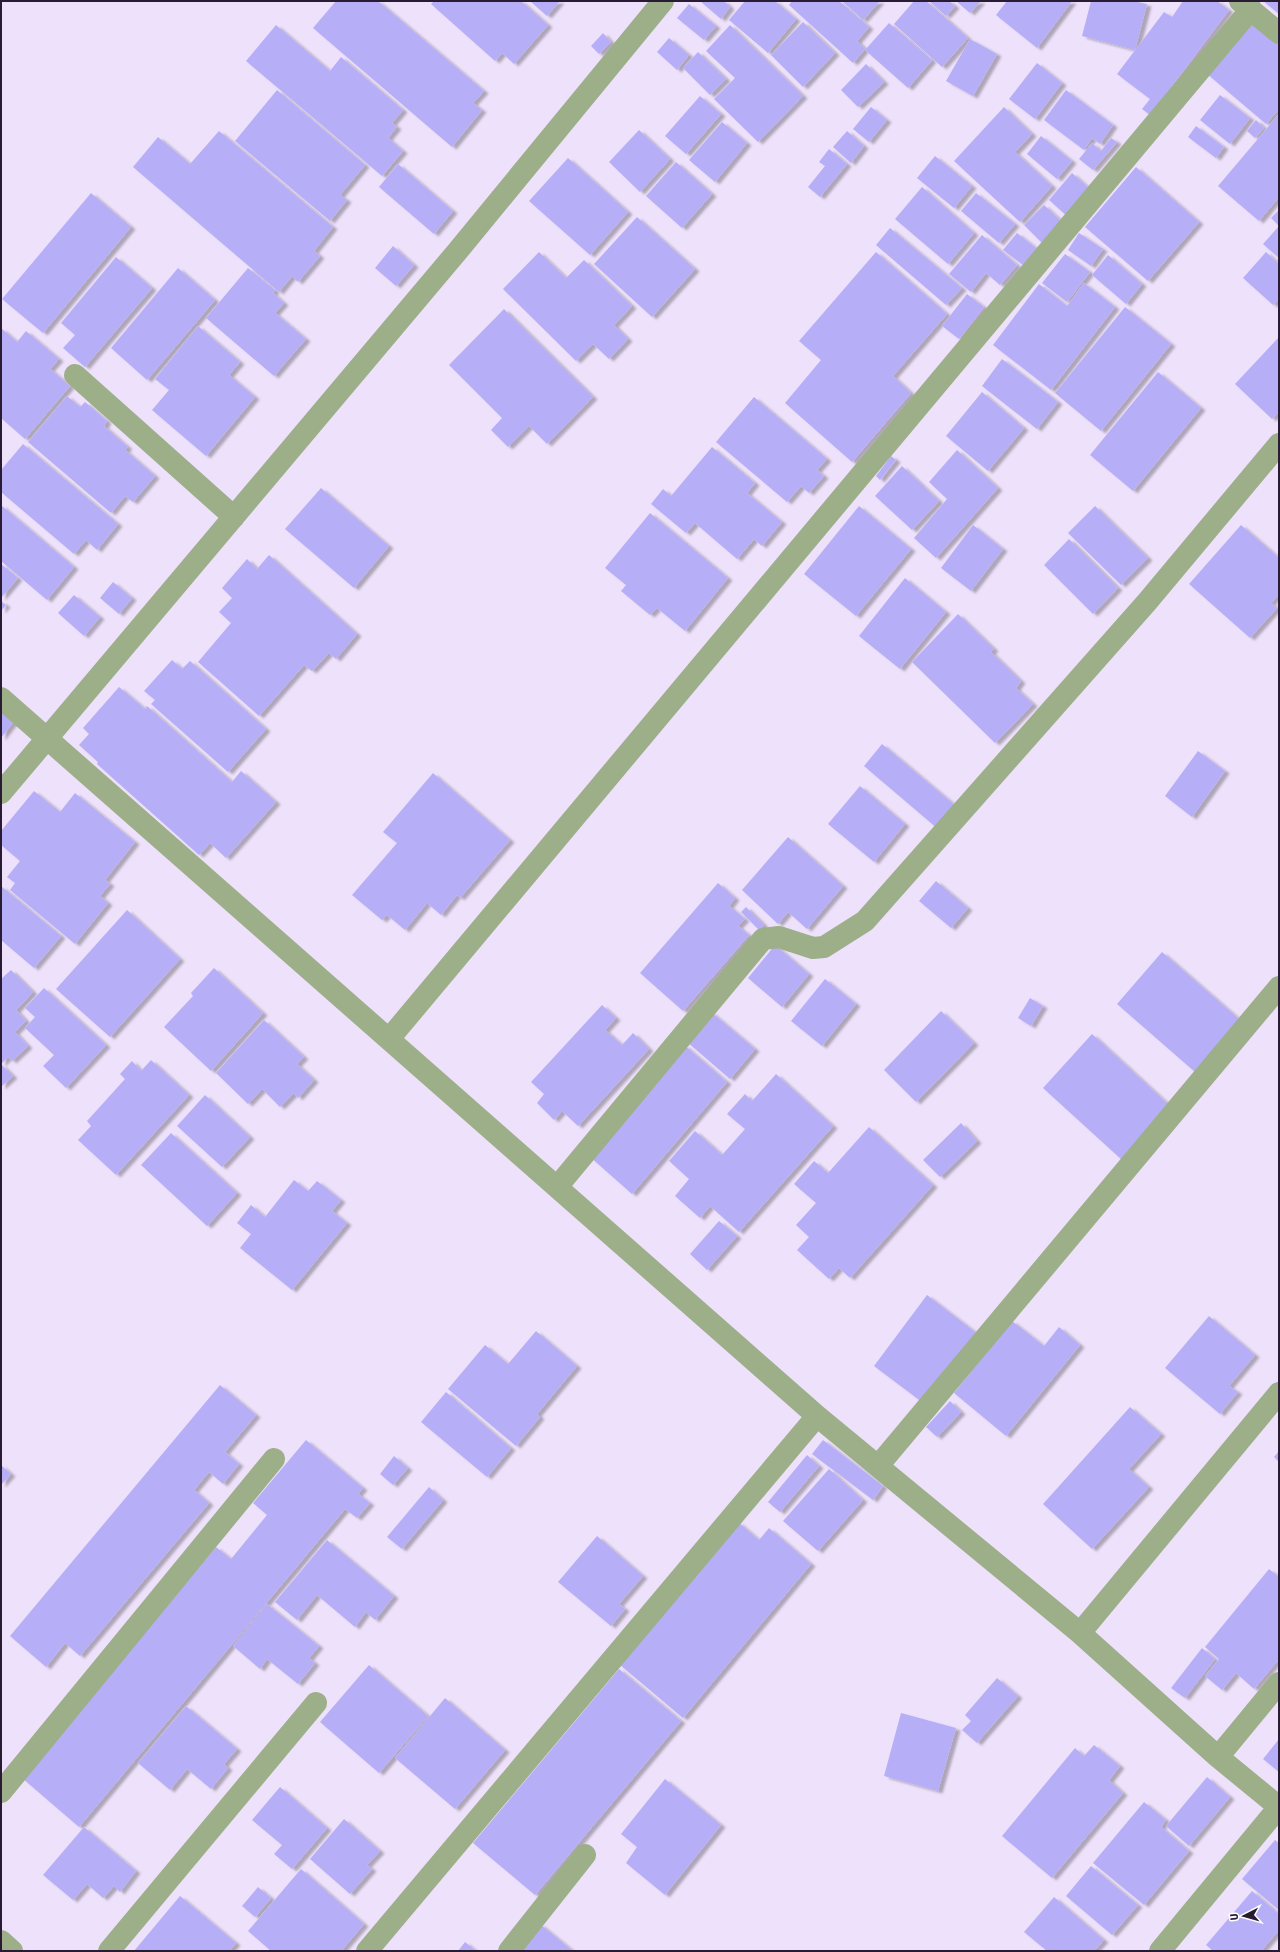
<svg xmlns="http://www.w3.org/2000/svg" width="1280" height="1952" font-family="'Asap Condensed',sans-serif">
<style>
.building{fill:#b6aff7;filter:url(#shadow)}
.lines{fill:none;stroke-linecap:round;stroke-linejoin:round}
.minor{stroke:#9caf88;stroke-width:22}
</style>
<defs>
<filter id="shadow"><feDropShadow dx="4.5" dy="2.5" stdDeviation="1" flood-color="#0004"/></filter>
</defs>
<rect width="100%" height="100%" fill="#eee1fb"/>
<path class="building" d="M336,1h42l106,90 -11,12 9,7 -30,37 -139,-119z
M434,1h87l27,24 -34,39 -12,-11 -7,8 -64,-57z
M530,1h30l-13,15z
M700,1h24l6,6 -9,12z
M745,1h30l21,18 -28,34 -39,-33z
M792,1h47l30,26 -12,14 8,8 -12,14 -64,-58z
M842,1h38l-17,19z
M914,1h12l42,37 -26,29 -48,-43z
M929,1h20l6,5 -9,10z
M956,1h25l-11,12z
M1007,1h65l-35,47 -41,-33z
M1091,1h42l14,3 -12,46 -53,-14z
M1183,1h34l12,9 -79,105 -8,-6 8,-10 -33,-25 47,-62 8,5z
M1263,1h16v13z
M689,4l27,22 -12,14 -27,-22z
M1251,20l28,24v65l-13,15 -60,-51z
M803,22l32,31 -32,34 -32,-32z
M889,23l43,37 -24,28 -43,-38z
M276,25l54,46 11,-14 62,53 -11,13 5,4 -9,11 15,13 -21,25 -136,-115z
M730,25l73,71 -45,46 -44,-43 21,-21 -29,-27z
M603,33l8,9 -12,12 -8,-8z
M669,38l20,17 -12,15 -20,-18z
M970,39l27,15 -24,42 -27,-15z
M698,52l28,27 -16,16 -27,-27z
M1037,63l25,20 -27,36 -26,-20z
M866,64l18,18 -26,25 -17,-17z
M277,90l88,75 -25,30 7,5 -17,21 -95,-80z
M1066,90l47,35 -13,19 -8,-6 -8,12 -40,-30z
M1220,95l30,23 -20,26 -30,-24z
M700,96l21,18 -35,40 -21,-18z
M871,107l16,13 -18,22 -16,-13z
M1004,107l28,27 -17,18 37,34 -32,36 -66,-61z
M1279,114v83l-20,24 -41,-35z
M1256,120l8,8 -9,10 -8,-7z
M722,122l25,21 -32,39 -26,-22z
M1196,126l28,21 -8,11 -28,-21z
M639,130l31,29 -30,33 -31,-30z
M219,131l114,96 -19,24 6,5 -22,26 -6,-6 -13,16 -146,-125 25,-30 32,27z
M847,131l17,15 -13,17 -18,-16z
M1041,136l31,25 -15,18 -30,-25z
M1111,138l6,4 -24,28 -14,-11 13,-16 9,8z
M829,149l18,15 -27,33 -12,-10 17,-21 -6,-4z
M935,156l37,30 -18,22 -37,-30z
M568,158l60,54 -38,43 -61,-54z
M676,162l36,32 -30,34 -36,-32z
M398,164l55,47 -19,23 -55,-47z
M1136,167l63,55 -51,59 -63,-54z
M1072,173l19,17 -23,27 -19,-17z
M922,187l52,46 -26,31 -53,-45z
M91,193l40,34 -88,106 -41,-34z
M976,193l39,31 -16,19 -38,-32z
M1044,205l19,18 -20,21 -19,-19z
M1279,210v48l-16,-14 16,-18 -8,-8z
M637,217l58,52 -43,48 -58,-53z
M890,228l72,60 -16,17 -70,-60z
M1017,233l19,15 -13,17 -20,-15z
M1079,233l24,16 -12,17 -23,-16z
M982,235l35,30 -17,20 -14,-12 -15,19 -22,-18z
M393,246l21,19 -18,21 -21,-18z
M539,252l27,26 18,-18 48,46 -18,19 14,14 -19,20 -16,-15 -17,17 -73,-72z
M876,252l71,62 -54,62 18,17 -59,69 -67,-59 36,-43 -22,-19z
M1266,252l13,12v34l-6,7 -30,-27z
M1065,254l25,18 -23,30 -25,-19z
M1108,255l34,29 -16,20 -34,-29z
M116,257l36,31 -67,79 -22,-19 12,-13 -14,-12z
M178,268l37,32 -68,80 -36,-32z
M248,268l27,22 -2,3 11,10 -9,10 31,26 -32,37 -68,-58z
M1084,283l31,24 -64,83 -58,-45 46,-61 28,22z
M967,294l17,13 -25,32 -17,-13z
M1125,307l46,37 -70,87 -46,-38z
M504,309l89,88 -46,47 -18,-18 -21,21 -17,-17 11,-12 -53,-53z
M198,326l42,36 -11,13 26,22 -49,59 -54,-46 17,-20 -14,-11z
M1,328l16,14 9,-11 33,28 -9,10 20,17 -45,53 -24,-21z
M1279,337v74l-7,8 -37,-35z
M1002,359l56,43 -21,27 -55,-43z
M1158,372l43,36 -68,83 -43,-36z
M982,392l42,36 -36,43 -42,-35z
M67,396l13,11 5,-5 22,19 -3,5 24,21 -3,3 30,26 -22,26 -8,-6 -14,17 -83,-71z
M754,397l73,62 -10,11 7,6 -15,17 -8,-7 -14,16 -71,-60z
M23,444l95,80 -21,26 -11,-10 -12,14 -73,-62v-22z
M712,447l43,36 -8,10 35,29 -20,24 -8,-7 -17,20 -42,-36 -9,10 -35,-29 12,-15 8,7z
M957,450l41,38 -62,70 -22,-20 33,-39 -18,-17z
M891,456l5,4 -16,20 -4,-4z
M902,466l37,35 -27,29 -37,-34z
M321,488l68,58 -35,42 -69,-59z
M1,505l73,62 -27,33 -46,-39z
M859,506l52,43 -55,67 -52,-42z
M1095,506l53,52 -27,27 -53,-52z
M650,513l78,65 -43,53 -28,-23 -7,7 -29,-24 5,-6 -21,-17z
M973,525l30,24 -32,42 -30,-23z
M1241,525l38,33v36l-8,9 6,5 -27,30 -61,-54z
M1069,539l49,49 -25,26 -49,-49z
M269,555l88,79 -21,25 -7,-6 -17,18 -8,-6 -45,51 -61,-54 33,-39 -12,-11 13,-14 -10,-10 25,-29 10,10z
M1,564l17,14 -17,20z
M905,578l41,34 -46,57 -41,-33z
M113,582l19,16 -13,16 -19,-16z
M74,595l26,22 -16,19 -26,-23z
M1,601l5,4 -5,6z
M958,614l36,35 -3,3 30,29 -5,7 17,16 -38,39 -83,-81z
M172,660l10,9 8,-8 76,68 -38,43 -77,-68 4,-4 -11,-9z
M119,687l26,22 2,-3 85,76 9,-11 35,31 -50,56 -16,-15 -11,12 -102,-91 1,-2 -19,-17 10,-11 -6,-6z
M1,710l13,11 -13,17z
M882,744l75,63 -19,22 -74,-63z
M1198,751l27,20 -33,46 -27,-21z
M433,773l77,67 -50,58 -3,-3 -16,20 -14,-12 -22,27 -18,-15 -5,5 -30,-25 45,-52 -14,-11z
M860,786l45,38 -31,38 -46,-38z
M34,791l26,21 15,-19 60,49 -30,38 5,4 -10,12 8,7 -33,41 -65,-54 5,-7 -8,-6 13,-16 -19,-16v-14z
M788,837l55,49 -36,43 -19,-17 -10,12 -36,-34z
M936,881l32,27 -17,20 -32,-27z
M718,883l17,15 -6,8 16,13 -7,7 11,9 -66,76 -43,-38z
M1,886l60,50 -27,32 -33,-28z
M746,907l18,18 -5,5 -18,-18z
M127,910l53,49 -70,78 -54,-48z
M775,945l34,29 -27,33 -34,-29z
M1162,952l78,68 -45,52 -78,-68z
M214,968l49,45 -52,58 -47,-44 29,-31 -2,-3z
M11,970l22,22 -17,18 10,11 -11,11 13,14 -16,15 -4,-4 -7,7 12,12 -12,11v-108z
M825,979l31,25 -34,42 -31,-25z
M44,988l62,57 -40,43 -23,-22 11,-11 -29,-27 10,-11 -10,-9z
M1030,998l13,8 -12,20 -13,-8z
M602,1005l14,13 -11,12 17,15 11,-12 16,16 -71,77 -16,-15 -8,9 -17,-17 7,-9 -13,-12z
M941,1011l33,32 -58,59 -32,-32z
M711,1012l44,37 -25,30 -44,-38z
M264,1020l40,37 -7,7 17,16 -16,18 -4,-5 -14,14 -18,-18 -14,15 -32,-31z
M1092,1034l78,72 -48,54 -79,-72z
M684,1045l43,37 -95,112 -43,-38z
M151,1060l38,35 -73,80 -38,-35 13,-14 -4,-5 38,-42 -5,-5 12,-13 9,10z
M776,1074l57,52 -94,106 -29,-26 -10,12 -25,-22 14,-17 -20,-18 26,-30 27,24 23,-26 -18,-15 18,-20 7,7z
M205,1095l45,42 -28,30 -45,-41z
M961,1123l16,18 -37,36 -17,-17z
M869,1127l64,58 -83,93 -11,-10 -10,11 -32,-29 12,-13 -13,-12 20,-22 -22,-19 20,-23 14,12z
M171,1133l66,60 -30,33 -66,-61z
M294,1180l14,11 9,-10 24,19 -9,11 15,12 -55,67 -52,-42 11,-14 -14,-11 14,-18 14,12z
M719,1221l18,15 -30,34 -17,-16z
M927,1295l52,40 -53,70 -52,-39z
M1209,1316l46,39 -26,31 9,6 -18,22 -55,-46z
M1012,1321l32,25 15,-19 21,18 -74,91 -52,-43z
M536,1331l41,35 -40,48 3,3 -24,29 -68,-57 37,-44 23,19z
M220,1385l36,30 -31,37 14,12 -16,20 -14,-12 -15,18 15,13 -129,153 -15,-13 -19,24 -36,-31z
M446,1392l65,56 -24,29 -66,-55z
M950,1401l11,11 -24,25 -11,-10z
M1130,1407l31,27 -32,35 20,18 -57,62 -49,-45z
M306,1440l57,48 -5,6 12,9 -13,15 -12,-9 -266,318 -57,-49 194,-231 15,12 36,-44 -14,-12z
M823,1440l60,46 -10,14 -61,-46z
M1279,1451v11l-5,-5z
M807,1455l12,11 -39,46 -12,-10z
M394,1456l14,12 -15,17 -13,-11z
M1,1465l10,9 -10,11z
M829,1469l34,31 -45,51 -35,-30z
M429,1487l14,13 -41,49 -15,-12z
M738,1522l21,18 10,-12 42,36 -128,154 -64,-54z
M597,1536l46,40 -24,28 6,5 -14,17 -53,-44z
M327,1540l67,56 -19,24 -9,-8 -11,15 -38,-32 -20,25 -22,-18z
M1269,1569l10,8v82l-25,30 -18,-16 -14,17 -17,-14 14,-17 -14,-12z
M267,1604l52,42 -10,12 6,5 -17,21 -31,-25 -7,10 -27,-23z
M1202,1648l13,11 -30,39 -14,-10z
M369,1665l59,51 -49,57 -59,-51z
M619,1669l62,52 -146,174 -62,-52z
M997,1678l21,18 -41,47 -15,-13 9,-9 -6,-6z
M445,1698l60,52 -50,59 -60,-51z
M186,1706l51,43 -13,15 4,4 -17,21 -24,-20 -17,21 -32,-27z
M901,1713l55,15 -18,63 -54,-15z
M1279,1739v33l-16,-13z
M1094,1745l26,21 -11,14 14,13 -71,85 -50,-42 73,-88 9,8z
M1207,1777l23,20 -41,49 -23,-20z
M665,1779l56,46 -56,70 -39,-32 11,-16 -16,-13z
M280,1787l47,41 -35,41 -18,-15 8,-9 -30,-25z
M1144,1802l22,18 -5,7 28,24 -45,54 -51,-42z
M344,1819l36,32 -13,14 5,4 -22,25 -40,-35z
M84,1827l52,44 -16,21 -6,-6 -11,12 -16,-14 -14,16 -30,-25z
M1275,1840l4,3v67l-37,-31z
M1091,1866l47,39 -26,30 -46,-39z
M301,1869l63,55 -23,27h-70l-23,-20z
M258,1887l13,11 -16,19 -13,-11z
M1252,1891l27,23v16l-18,21h-48l-7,-6z
M180,1896l56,47 -7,8h-95z
M1054,1897l50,43 -10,11h-47l-23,-19z
M540,1924l33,27h-55z
M465,1942l11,9h-18z"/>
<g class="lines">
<path class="minor" d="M1240,1l39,32
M75,375l159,142
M1,698l816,718 263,217 138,124 61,50
M1,793l455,-540 207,-252
M389,1039l862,-1030
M557,1187l206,-248 16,-2 34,11 11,-1 41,-26 282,-319 132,-158
M878,1466l401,-479
M1080,1633l199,-240
M1218,1757l61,-74
M1,1792l273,-333
M1,1941l11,10
M109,1951l207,-248
M367,1951l450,-535
M509,1951l76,-96
M1160,1951l119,-144"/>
</g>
<rect width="1280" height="1952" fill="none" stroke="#281b33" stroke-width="4"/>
<g transform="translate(1244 1916) rotate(264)" stroke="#ffffff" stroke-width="3" paint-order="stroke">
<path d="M0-3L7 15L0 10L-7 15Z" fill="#281b33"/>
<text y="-6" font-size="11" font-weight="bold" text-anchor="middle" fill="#281b33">U</text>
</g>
</svg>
